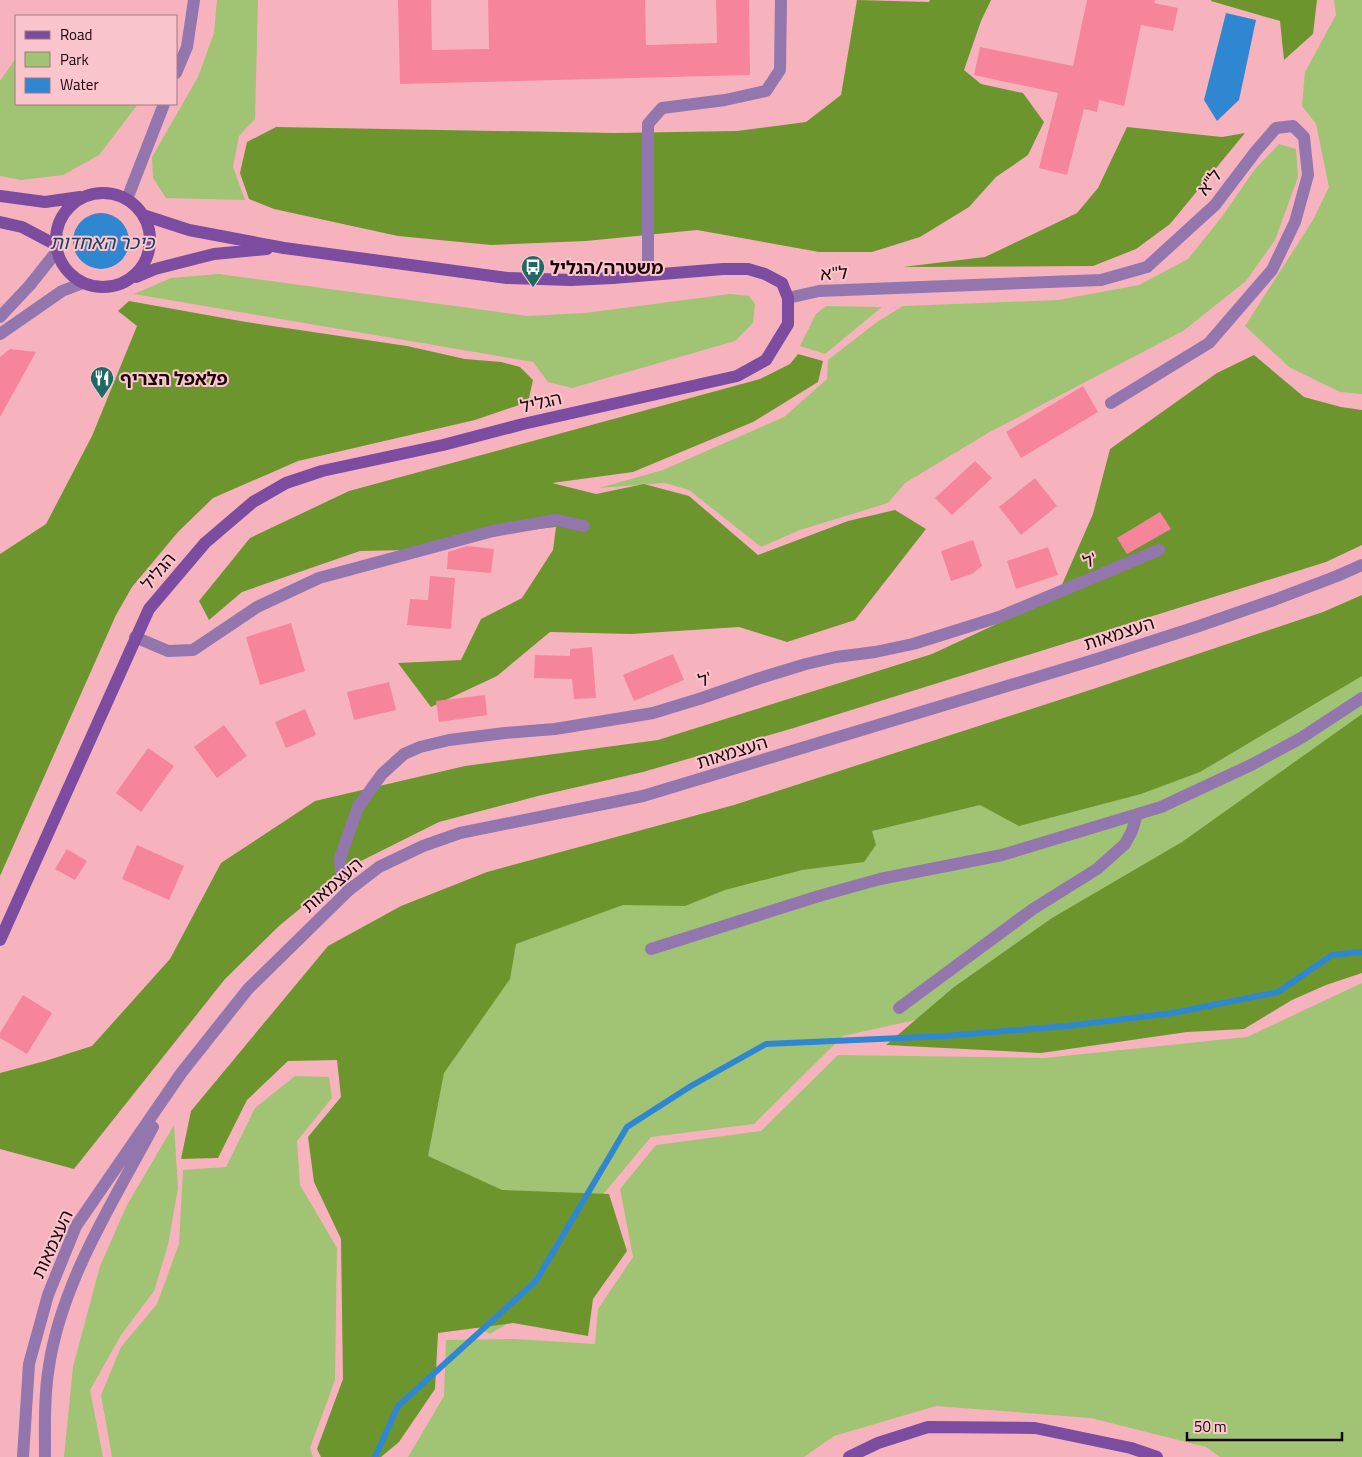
<svg xmlns="http://www.w3.org/2000/svg" width="1362" height="1457" font-family="'Titillium Web','Noto Sans Hebrew',sans-serif">
<style>
.green{fill:#a0c473}
.forest{fill:#6d952e}
.water{fill:#3087d1}
.lines{fill:none;stroke-linecap:round;stroke-linejoin:round}
.stream{stroke:#3087d1;stroke-width:6}
.building{fill:#f6859b}
.minor{stroke:#9476af;stroke-width:12}
.tertiary{stroke:#9476af;stroke-width:12}
.secondary{stroke:#7b4c9f;stroke-width:12}
.labels{text-anchor:middle;dominant-baseline:central;stroke-width:4;stroke-linejoin:round;paint-order:stroke}
.street-label{font-size:18px;fill:#190509;stroke:#fbc5cd}
.poi-label{font-size:18px;font-weight:bold;fill:#190509;stroke:#fbc5cd;text-anchor:start}
.water-label{font-size:19px;font-style:italic;fill:#1e405f;stroke:#fbc5cd}
</style>
<rect width="100%" height="100%" fill="#f6b3be"/>
<path class="green" d="M217,0h41l-3,119 -16,17 -6,31 12,33 -79,-2 -13,-20 -1,-21 46,-80 16,-44z
M1334,0h28v394l-22,-2 -51,-25 -44,-41 68,-106 16,-33 -13,-63 -14,-18 3,-34 31,-57z
M16,58v46h122l-39,51 -36,20 -42,5 -21,-4v-95z
M1279,144l17,5 2,28 -23,63 -29,41 -63,50 -195,102 -83,50 -17,20 -88,27 -39,17 -72,-57 -24,-7 -66,5 64,-18 121,-53 43,-38 1,-19 49,-38 26,-16 155,-6 81,-15 49,-26 33,-41 34,-49z
M219,274l309,42 57,-3 145,-19 19,2 6,8 -2,19 -18,18 -163,47 -24,-6 -15,-20 -399,-68 37,-16z
M826,306l56,1 -57,47 -25,-8 16,-32z
M1362,630v208l-347,160 -172,38 -89,88 -103,13 -57,68 -37,89 -67,40 -77,-39 -50,-120 99,-229z
M1362,983v474h-142l-14,-10 -115,-29 -155,-12 -102,30 -30,21h-396l36,-61 2,-56 69,-1 80,5 3,-35 35,-52 -13,-68 36,-44 105,-14 77,-76 206,3 203,-21z
M295,1076l34,1 3,21 -35,43 3,44 37,63 -2,132 -25,68 3,9h-201l-11,-62 20,-48 36,-43 22,-60 4,-74 43,-3 29,-59z
M174,1125l4,63 -10,57 -14,46 -33,44 -31,55 13,67h-39l9,-90 27,-101 27,-61z"/>
<path class="forest" d="M857,0l72,2 1,-2h61l-10,21 -17,49 17,14 42,9 21,29 -16,33 -32,22 -27,30 -49,30 -48,15h-53l-122,-22 -111,11 -95,4 -93,-9 -124,-27 -25,-10 -9,-26 7,-31 29,-15 339,6 122,-2 69,-9 35,-27z
M1211,0h106l-4,34 -29,26 -4,-39 -69,-20z
M1127,127l95,10 23,-4 -75,91 -34,25 -43,17 -190,1 82,-10 92,-44 21,-25z
M129,301l117,21 161,24 58,13 36,3 19,5 13,13 -5,22 -53,18 -177,41 -85,37 -35,34 -46,55 -16,28 -116,261v-322l46,-30 46,-88 45,-110 -19,-15z
M798,354l25,7 -5,21 -65,40 -120,50 -81,11 44,11 48,-10 45,12 69,59 90,-34 47,-11 31,19 -71,91 -68,22 -48,-15 -108,7 -81,-2 -53,44 -66,31 -33,-44 63,-3 20,-41 41,-21 31,-48 3,-23 -109,12 -38,11 -49,1 -118,41 -33,28 -10,-19 51,-63 99,-47 411,-112 30,-15z
M1254,355l50,42 37,10 21,3v135l-36,17 -529,165 -154,45 -105,24 -99,26 -86,43 -74,61 -54,53 -151,190 -74,-20v-76l45,-12 47,-15 78,-87 51,-96 94,-62 150,-35 193,-26 274,-86 125,-58 36,-82 17,-65 107,-76z
M1362,595v81l-162,96 -59,22 -122,32 -39,-21 -108,26 4,14 -12,17 -62,8 -77,20 -40,16 -62,-1 -107,39 -6,35 -66,94 -16,83 74,34 107,4 18,57 -34,48 -5,37 -75,-13 -75,10 -3,56 -36,53 -18,15h-60l-4,-8 26,-70 -2,-140 -27,-57 -6,-45 33,-40 -4,-37 -49,1 -41,39 -29,58 -37,1 10,-48 137,-165 73,-40 86,-34 247,-67 359,-116 230,-77z
M1362,714v259l-36,12 -34,15 -48,29 -57,3 -146,21 -155,-8 68,-58 98,-69 130,-76z"/>
<path class="water" d="M1226,13l30,7 -17,80 -22,21 -13,-21z
M73 241a28 28 0 1 1 56 0a28 28 0 1 1-56 0Z"/>
<g class="lines">
<path class="stream" d="M375,1457l23,-51 138,-125 91,-154 64,-41 75,-42 180,-8 121,-10 106,-13 105,-21 54,-37 30,-3"/>
</g>
<path class="building" d="M398,0h33l1,50 57,-1 -1,-49h157l1,45 71,-2 -1,-43h33l1,75 -350,9z
M1087,0h68l-1,3 24,5 -5,23 -32,-6 -17,81 -25,-6 -2,12 -13,-3 -17,66 -28,-7 19,-75 -84,-18 6,-28 93,19z
M10,349l26,3 -36,65v-60z
M1083,386l15,26 -77,46 -15,-26z
M975,461l17,17 -40,37 -17,-17z
M1035,478l22,28 -36,29 -22,-28z
M1160,512l11,17 -44,25 -10,-16z
M973,540l9,26 -10,8 -21,7 -10,-30z
M467,546l27,3 -3,24 -44,-4 1,-17z
M1048,547l10,28 -42,14 -9,-28z
M430,576l25,2 -4,51 -44,-4 3,-26 18,1z
M291,623l14,48 -45,14 -14,-48z
M592,647l4,51 -22,1 -2,-20 -38,-1 1,-23 35,1v-7z
M673,654l11,26 -50,21 -11,-26z
M389,682l7,28 -42,10 -7,-28z
M485,695l2,20 -48,7 -3,-21z
M305,709l11,26 -30,13 -11,-26z
M224,725l23,31 -30,22 -23,-31z
M148,748l26,18 -33,46 -25,-19z
M137,845l47,21 -15,34 -47,-21z
M67,849l20,12 -12,19 -20,-11z
M23,995l29,18 -25,41 -27,-16v-5z"/>
<g class="lines">
<path class="minor" d="M176,73l11,-26 7,-47
M127,199l37,-95
M648,275v-151l14,-16 63,-8 41,-9 14,-21 1,-70
M788,298l31,-7 282,-11 46,-13 68,-62 41,-54 20,-23 17,-2 11,11 4,38 -13,47 -23,48 -63,73 -98,60
M135,637l33,14 25,-1 64,-43 62,-29 174,-47 63,-11 28,6
M349,890l-8,-19 -1,-13 18,-51 24,-33 22,-20 16,-7 29,-7 56,-7 50,-4 98,-16 46,-14 61,-21 46,-14 30,-7 39,-5 38,-8 86,-27 160,-67
M651,949l168,-53 61,-17 122,-24 159,-48 92,-43 48,-26 61,-40
M899,1008l134,-99 64,-40 28,-25 7,-13 5,-17"/>
<path class="tertiary" d="M0,317l30,-32 27,-34
M0,334l62,-43 21,-8
M23,1457l6,-93 19,-69 28,-69 106,-154 66,-83 101,-99 30,-23 44,-21 37,-13 183,-37 454,-137 102,-33 75,-26 63,-24 25,-11
M45,1457c0,-30 -1,-61 4,-91 13,-85 64,-164 104,-239"/>
<path class="secondary" d="M56 240a47 47 0 1 1 94 0a47 47 0 1 1-94 0Z
M0,196l45,6 35,-5
M0,222l22,5 34,18
M136,277l19,-8 59,-15 53,-5
M0,940l149,-331 56,-66 48,-41 33,-19 36,-12 121,-26 80,-21 214,-48 29,-16 22,-36v-26l-6,-15 -17,-9 -17,-5h-25l-110,9 -42,2 -64,-2 -223,-30 -95,-18 -46,-15
M849,1457l29,-14 50,-16 107,1 96,20 26,9"/>
</g>
<defs>
<g id="bus-pin" transform="scale(1.25)"><path d="M0 17L-7.5 6A9.5 9.5 0 1 1 7.5 6Z" fill="#1e6964" stroke="#fbc5cd"/><path d="M-5-6H5V4H4V6H2V4H-2V6H-4V4H-5ZM-3.5-4V0h7V-4ZM-3.5 1.2v1.5H-2V1.2ZM2 1.2v1.5H3.5V1.2Z" fill="#fff"/></g>
<g id="restaurant-pin" transform="scale(1.25)"><path d="M0 17L-7.5 6A9.5 9.5 0 1 1 7.5 6Z" fill="#1e6964" stroke="#fbc5cd"/><path d="M-5-6h1v4h1v-4h1v4h1v-4h1v5L-1.5 .5V6h-2V.5L-5-1ZM5-6V6H3V1.5H1.5Q1.5-4 5-6Z" fill="#fff"/></g>
</defs>
<g fill-rule="evenodd">
<use href="#bus-pin" x="533" y="267"/>
<use href="#restaurant-pin" x="102" y="378"/>
</g>
<g class="labels">
<g class="street-label">
<text transform="translate(1209 182) rotate(-51)">ל"א</text>
<text transform="translate(834 273) rotate(-3)">ל"א</text>
<text transform="translate(541 402) rotate(-13)">הגליל</text>
<text transform="translate(1090 560) rotate(-23)">ל'</text>
<text transform="translate(158 571) rotate(-50)">הגליל</text>
<text transform="translate(1119 633) rotate(-18)">העצמאות</text>
<text transform="translate(705 679) rotate(-19)">ל'</text>
<text transform="translate(732 752) rotate(-17)">העצמאות</text>
<text transform="translate(332 885) rotate(-41)">העצמאות</text>
<text transform="translate(52 1244) rotate(-65)">העצמאות</text>
</g>
<g class="poi-label">
<text x="550" y="267">משטרה/הגליל</text>
<text x="120" y="378">פלאפל הצריף</text>
</g>
<g class="water-label">
<text x="102" y="241">כיכר האחדות</text>
</g>
</g>
<rect x="15" y="15" width="162" height="90" fill="#fbc5cd" stroke="#a1787f"/>
<rect x="25" y="31" width="25" height="8" fill="#7b4c9f" stroke="#a1787f"/>
<text x="60" y="40" font-size="15" fill="#190509">Road</text>
<rect x="25" y="52" width="25" height="15" fill="#a0c473" stroke="#a1787f"/>
<text x="60" y="65" font-size="15" fill="#190509">Park</text>
<rect x="25" y="78" width="25" height="15" fill="#3087d1" stroke="#a1787f"/>
<text x="60" y="90" font-size="15" fill="#190509">Water</text>
<path d="M1187 1432v8h155v-8" fill="none" stroke="#190509" stroke-width="2.5"/>
<text x="1194" y="1432" font-size="15" fill="#190509" stroke="#fbc5cd" stroke-width="4" paint-order="stroke">50 m</text>
</svg>
